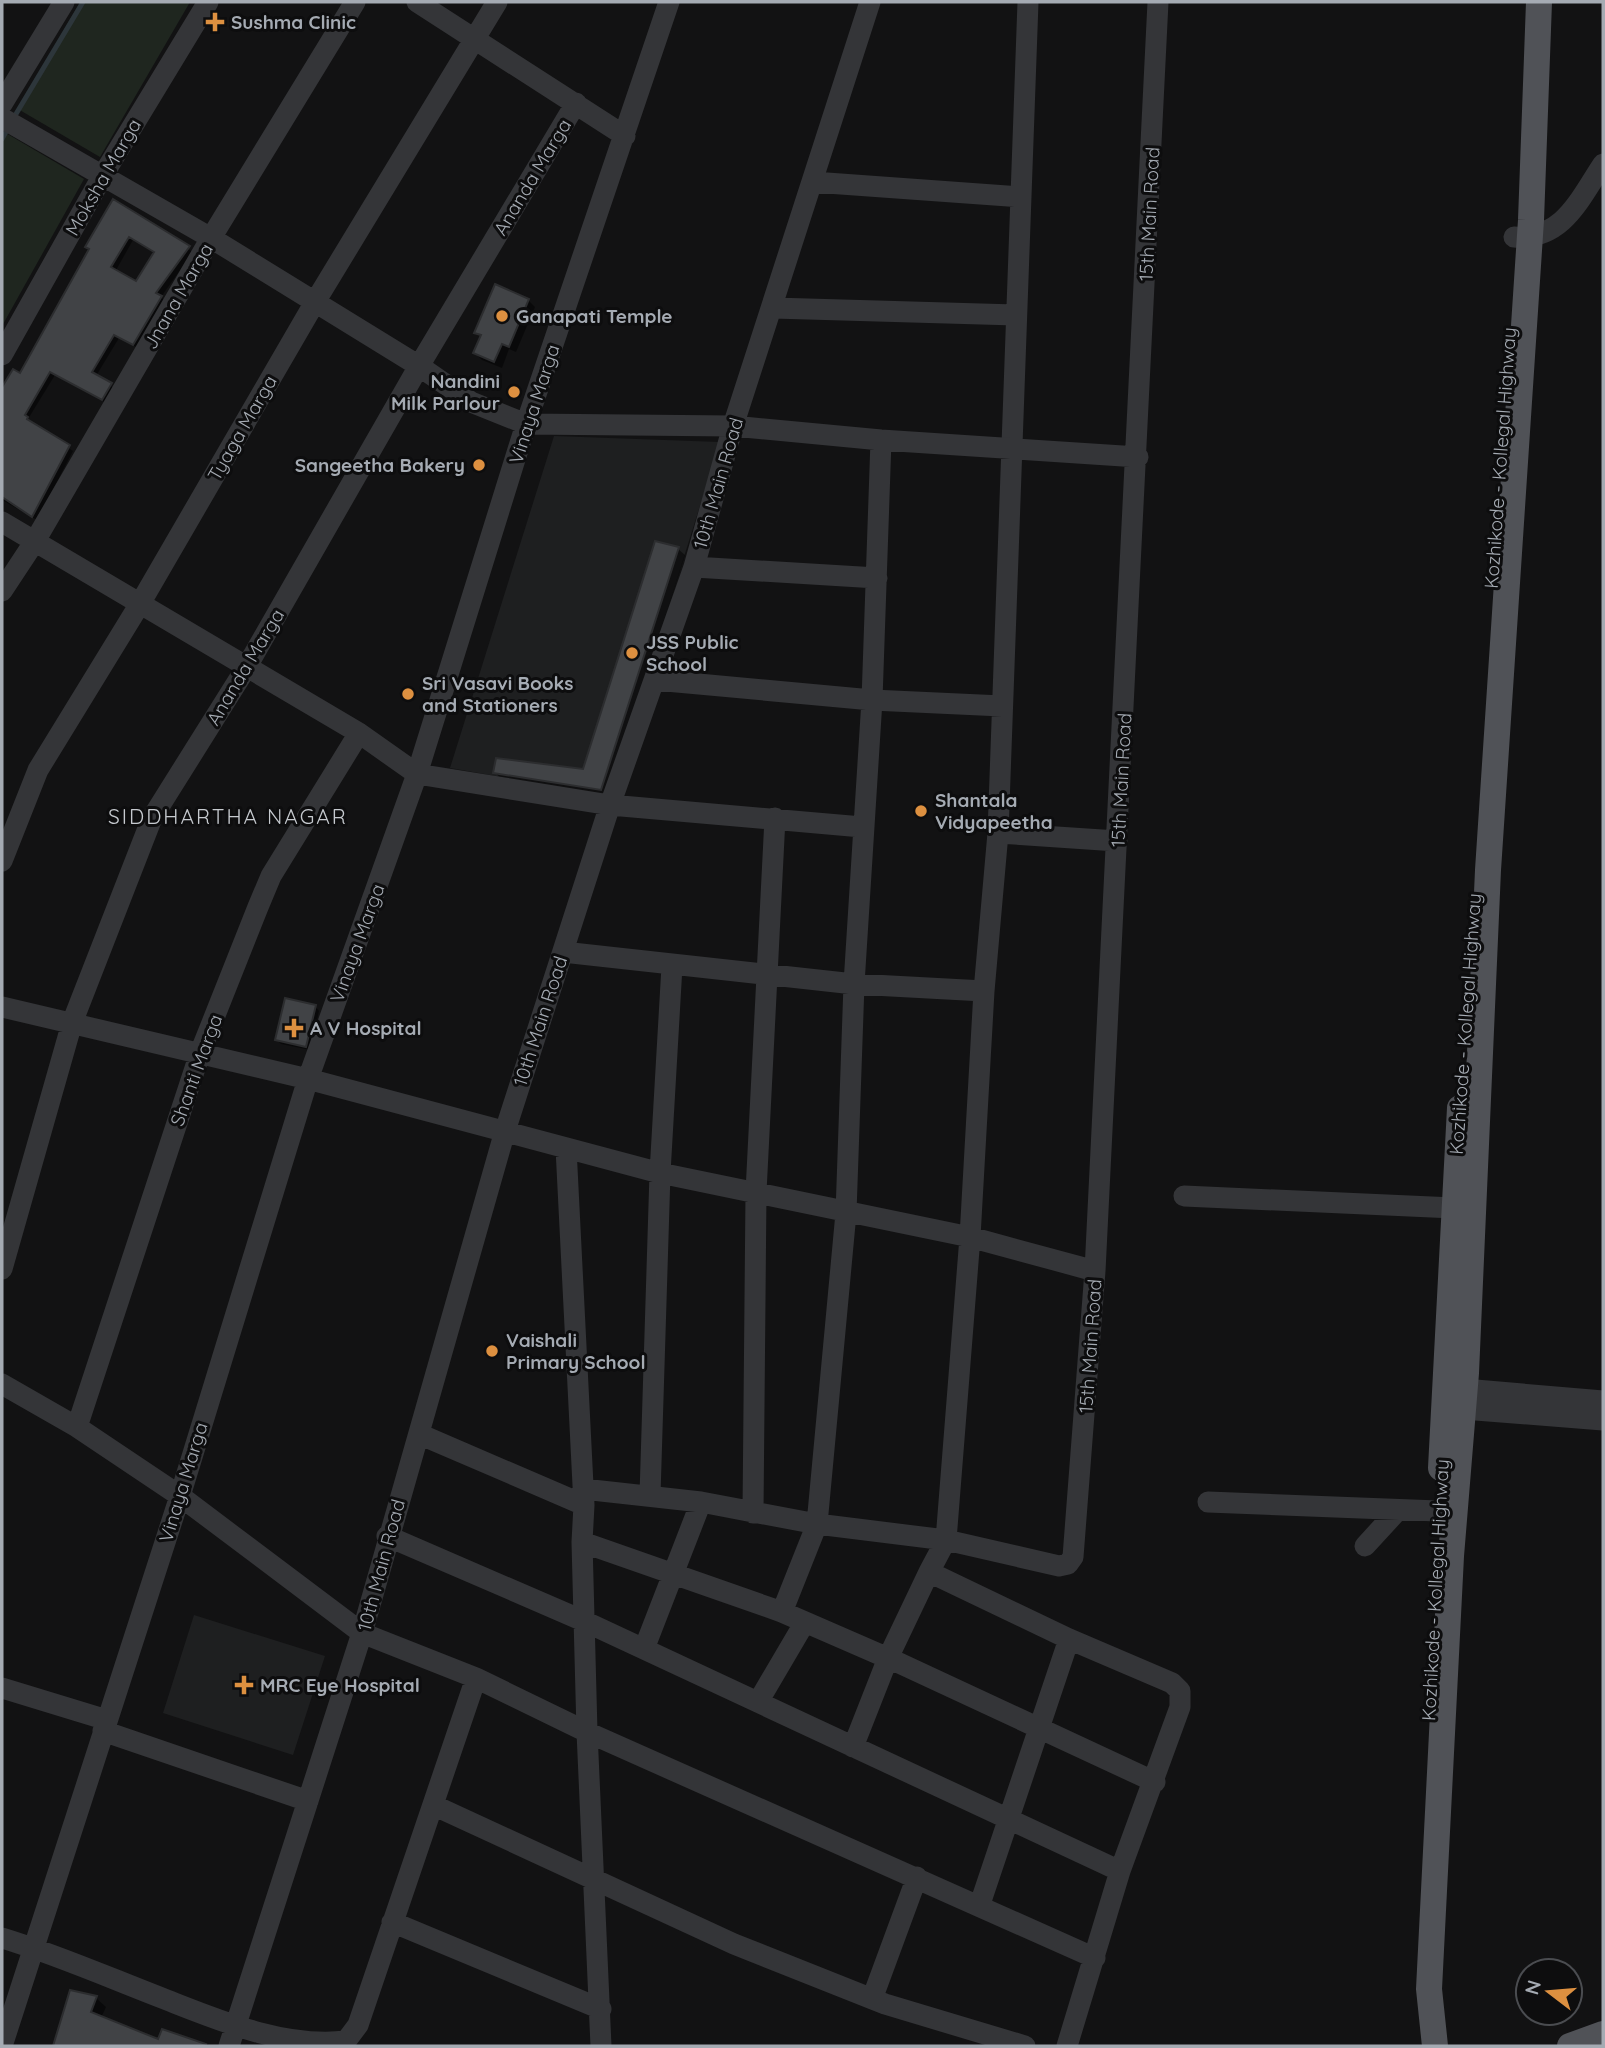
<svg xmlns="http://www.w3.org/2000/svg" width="1605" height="2048" font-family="Quicksand,sans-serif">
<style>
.built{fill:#1e1f20}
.green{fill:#1f261f}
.shadow{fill:#0007;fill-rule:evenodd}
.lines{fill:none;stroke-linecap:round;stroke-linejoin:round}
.stream{stroke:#2d363b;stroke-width:5}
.building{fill:#414346;stroke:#2c2d2f;stroke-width:2;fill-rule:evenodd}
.minor{stroke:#343538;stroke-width:21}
.major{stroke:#505257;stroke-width:26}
.poi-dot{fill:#dd9040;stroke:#0d0d0e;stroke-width:2.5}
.labels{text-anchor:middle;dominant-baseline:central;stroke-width:6;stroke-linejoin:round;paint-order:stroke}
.poi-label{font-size:19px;font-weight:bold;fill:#a5abb3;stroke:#0d0d0e;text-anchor:start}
.street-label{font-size:19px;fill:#a5abb3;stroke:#0d0d0e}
.neighbourhood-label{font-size:21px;letter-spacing:2px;fill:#c6cacf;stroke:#0d0d0e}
</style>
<rect width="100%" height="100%" fill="#121213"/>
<path class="built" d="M554,436l166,6 -111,354 -159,-28z
M194,1615l131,41 -32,99 -130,-42z"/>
<path class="green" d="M80,2h110l-90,155 -82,-48z
M4,132l80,47 -82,147v-191z"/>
<path class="shadow" d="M114,201l79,51 -32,45 4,4 -27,47 -19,-10 -23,38 19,13 -9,14 -51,-28 -27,44 45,32 -36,69 -35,-20v-111l11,-18 7,4 71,-125zM133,240l22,13 -19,30 -21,-11z
M528,300l7,7 -19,45 -7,-3 -7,19 -20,-8 -7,-7 7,-15 -6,-6z
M678,549l7,6 -77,241 -107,-17 -6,-7 89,-2z
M315,1006l4,5 -9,39 -29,-6 -4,-4z
M71,1992l25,6 10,9 -5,11 58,23 40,2 3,3h-147z"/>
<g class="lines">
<path class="stream" d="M13,119l70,-117
M2,139l6,-11"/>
</g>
<path class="building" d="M113,199l77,47 -34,47 6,3 -29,49 -19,-10 -22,37 20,11 -10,17 -52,-28 -25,43 3,2 -1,2 43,26 -38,72 -30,-20v-110l11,-18 7,4 69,-124 -4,-2zM129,237l25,15 -18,29 -25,-14z
M495,284l34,15 -20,48 -7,-3 -8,18 -21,-9 8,-18 -7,-2z
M655,541l24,6 -78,243 -108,-17 3,-15 87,11z
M285,998l31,7 -10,42 -31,-7z
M70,1990l27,6 -6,16 67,27 4,-10 44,15 -1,2h-152z"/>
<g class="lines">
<path class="minor" d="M417,2l208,134
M1028,2l-30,831 -14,158 -14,246 -24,303 -17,32 140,67 103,44 8,8v16l-60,164 -53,175
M2,104l62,-102
M2,118l209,120 208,128 52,36 55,22 207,2 148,14 257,17
M813,182l208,15
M1514,237c49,3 65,-37 89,-73
M773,308l243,7
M2,355l101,-180 105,-173
M2,522l357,211 58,41 193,31 252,22
M694,567l183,11
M2,591l33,-50 176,-303 144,-236
M655,680l217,20 130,6
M998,833l119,8
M2,861l36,-91 103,-168 174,-300 182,-300
M563,952l291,32 130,7
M2,1007l306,72 352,94 310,64 125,34
M566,1148l18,357 -2,37 5,190 14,314
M1184,1196l270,12
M2,1269l70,-246 80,-205 94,-150 173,-302 157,-263
M2,1384l75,43 103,69 182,137 114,45 111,54 508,226
M1464,1389l139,12
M1463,1409l140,11
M77,1427l123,-374 58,-146 13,-31 88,-143
M419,1434l165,71
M583,1489l118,13 116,22 129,16 113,26 9,-2 5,-7 22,-286 63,-1269
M650,1495l10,-322 12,-207
M1208,1502l230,9
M753,1513l3,-321 19,-374
M387,1536l199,86 534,249
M582,1542l200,70 115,50 258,120
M1365,1546l33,-36
M782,1612l35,-88 29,-311 8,-229 18,-284 9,-260
M644,1649l57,-147
M2,1688l105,32
M758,1702l47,-80
M103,1731l205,70
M853,1747l35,-89 41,-86
M433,1805l301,139 151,60 140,42
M980,1904l89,-265
M392,1922l209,87
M2,1938c56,17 110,41 165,62 56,22 118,48 179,41l12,-16 118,-347
M872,1999l45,-122
M2,2046l178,-550 128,-417 109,-305 109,-350 143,-422
M229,2046l133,-413 143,-502 105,-326 84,-238 39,-141 137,-424"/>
<path class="major" d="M1441,1468l19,-360
M1435,2046l-6,-57 22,-433 15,-183 22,-503 43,-650 8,-218
M1570,2046l33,-12"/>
</g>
<g class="poi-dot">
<path d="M211.5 11.5h7v7h7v7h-7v7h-7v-7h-7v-7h7z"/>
<circle cx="502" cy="316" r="7"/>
<circle cx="514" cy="392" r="7"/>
<circle cx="479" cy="465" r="7"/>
<circle cx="632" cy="653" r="7"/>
<circle cx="408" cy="694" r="7"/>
<circle cx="921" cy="811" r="7"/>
<path d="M290.5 1017.5h7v7h7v7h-7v7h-7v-7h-7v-7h7z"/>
<circle cx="492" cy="1351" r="7"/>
<path d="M240.5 1674.5h7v7h7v7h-7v7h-7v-7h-7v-7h7z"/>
</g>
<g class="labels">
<g class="poi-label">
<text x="231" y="22">Sushma Clinic</text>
<text x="516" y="316">Ganapati Temple</text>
<text x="500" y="381" text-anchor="end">Nandini<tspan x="500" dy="22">Milk Parlour</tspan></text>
<text x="465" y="465" text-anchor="end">Sangeetha Bakery</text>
<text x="646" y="642">JSS Public<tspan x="646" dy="22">School</tspan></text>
<text x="422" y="683">Sri Vasavi Books<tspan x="422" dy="22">and Stationers</tspan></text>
<text x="935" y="800">Shantala<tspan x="935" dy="22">Vidyapeetha</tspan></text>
<text x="310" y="1028">A V Hospital</text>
<text x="506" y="1340">Vaishali<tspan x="506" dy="22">Primary School</tspan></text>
<text x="260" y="1685">MRC Eye Hospital</text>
</g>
<g class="street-label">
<text transform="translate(103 177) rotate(-60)">Moksha Marga</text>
<text transform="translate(532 177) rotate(-59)">Ananda Marga</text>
<text transform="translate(1149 214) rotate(-87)">15th Main Road</text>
<text transform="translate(178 296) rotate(-60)">Jnana Marga</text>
<text transform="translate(534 404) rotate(-72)">Vinaya Marga</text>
<text transform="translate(242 428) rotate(-60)">Tyaga Marga</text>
<text transform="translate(1500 458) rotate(-86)">Kozhikode - Kollegal Highway</text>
<text transform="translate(718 483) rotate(-74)">10th Main Road</text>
<text transform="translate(245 667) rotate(-59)">Ananda Marga</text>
<text transform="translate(1121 780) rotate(-87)">15th Main Road</text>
<text transform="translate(357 943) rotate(-70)">Vinaya Marga</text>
<text transform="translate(540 1021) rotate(-72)">10th Main Road</text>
<text transform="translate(1465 1024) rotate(-86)">Kozhikode - Kollegal Highway</text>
<text transform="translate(196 1070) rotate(-70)">Shanti Marga</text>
<text transform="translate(1090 1346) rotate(-86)">15th Main Road</text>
<text transform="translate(183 1482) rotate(-73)">Vinaya Marga</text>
<text transform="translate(381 1565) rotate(-75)">10th Main Road</text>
<text transform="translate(1435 1590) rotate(-87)">Kozhikode - Kollegal Highway</text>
</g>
<g class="neighbourhood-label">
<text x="228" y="816">SIDDHARTHA NAGAR</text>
</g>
</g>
<rect width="1605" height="2048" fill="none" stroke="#a5abb3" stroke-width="7"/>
<g transform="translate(1549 1992) rotate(286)"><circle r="33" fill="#0d0d0e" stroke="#4a4c50" stroke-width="2"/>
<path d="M0-5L12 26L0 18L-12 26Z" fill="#dd9040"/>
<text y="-10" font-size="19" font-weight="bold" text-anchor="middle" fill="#a5abb3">N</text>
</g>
</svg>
